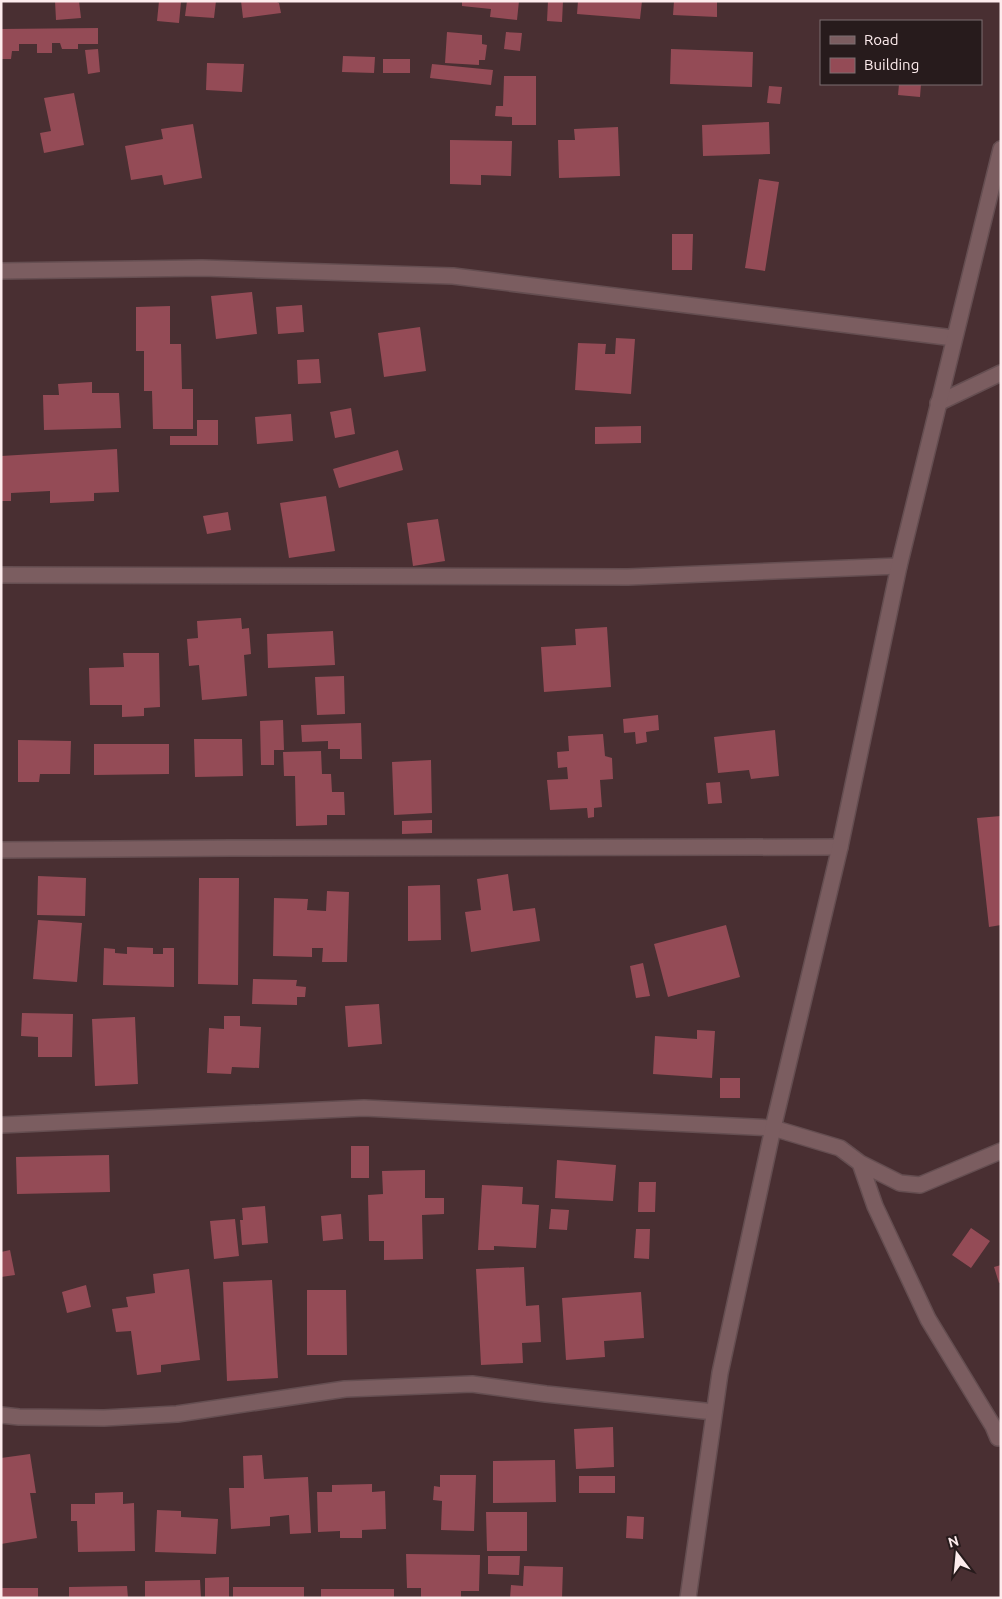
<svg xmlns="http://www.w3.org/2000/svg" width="1002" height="1599" font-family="Ubuntu,sans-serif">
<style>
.building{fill:#944b56}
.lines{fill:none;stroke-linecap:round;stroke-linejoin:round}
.minor-casing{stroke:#654e51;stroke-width:18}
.tertiary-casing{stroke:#654e51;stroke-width:18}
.minor{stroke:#7b5d60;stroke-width:15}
.tertiary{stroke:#7b5d60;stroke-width:15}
</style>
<rect width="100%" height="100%" fill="#492f32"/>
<path class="building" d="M55,1h24l2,17 -25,2z
M159,1l22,1 -2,21 -22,-2z
M187,1h29l-2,17 -29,-2z
M241,1h34l4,2 2,10 -38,5z
M462,1h57l-2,19 -27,-3 1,-8 -29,-3z
M548,1h15l-1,21 -15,-1z
M578,1h64l-2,18 -63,-5z
M674,1h43v16l-44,-2z
M98,28v16h-20v5h-16l-2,-6h-8v10h-15v-9h-18v7h-7l-1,8h-10v-30z
M447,32l35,3v9l5,1 -2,15h-6v5l-34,-2z
M506,32l16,1 -2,18 -16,-2z
M98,49l2,23 -12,2 -3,-24z
M671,49l82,3 -1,35 -82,-3z
M343,56l32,1 -1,16 -32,-1z
M383,59h27v14h-27z
M207,63l37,1 -2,28 -36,-2z
M432,64l61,6 -2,15 -61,-7z
M504,76h32v49h-24v-8l-17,-1 1,-10h7z
M899,84h22l-1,13 -22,-2z
M769,86l13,1 -2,17 -13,-1z
M74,93l10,52 -40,8 -4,-20 11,-2 -7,-33z
M769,122l1,32 -67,2 -1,-31z
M193,124l9,54 -38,7 -2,-10 -31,5 -6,-34 38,-7 -2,-10z
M618,127l2,49 -61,2 -1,-38h17l-1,-11z
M450,140l62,1 -1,35 -30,-1v10l-31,-1z
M759,179l20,3 -14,89 -20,-3z
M672,234h21l-1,36h-20z
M252,292l5,42 -41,5 -5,-43z
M302,305l2,27 -26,2 -2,-27z
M170,306v38h11l1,45h11v40h-40l-1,-38h-8v-40h-8v-44z
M420,327l6,44 -42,6 -6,-44z
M616,338l19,1 -4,55 -56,-4 3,-47 28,1 -1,10h10z
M319,359l2,24 -23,1 -1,-24z
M92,382v11h27l2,35 -77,2 -1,-35h16l-1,-11z
M351,408l4,26 -20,4 -5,-26z
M291,414l2,27 -36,3 -2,-27z
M197,420h21v25h-48v-9h27z
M641,426v17l-46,1v-17z
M117,449l2,43 -25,1v8l-44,2v-12l-39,2v8h-10v-45z
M398,450l5,20 -64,18 -6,-19z
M326,496l9,55 -46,7 -9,-55z
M228,512l3,18 -24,4 -4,-18z
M438,519l7,42 -32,5 -6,-43z
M241,618l1,11 7,-1 2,26 -7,1 3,41 -45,4 -3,-35 -10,1 -2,-27 11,-1 -1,-17z
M607,627l4,60 -67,5 -3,-45 35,-2 -1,-16z
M333,631l2,34 -67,3 -1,-34z
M123,653h36l1,54 -16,1v8l-22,1v-12h-32l-1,-37 35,-1z
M344,676l1,38 -28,1 -2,-38z
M658,715l1,15 -13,2 1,10 -11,2 -1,-12 -11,1 -1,-14z
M283,720l1,30h-10v15h-13l-1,-44z
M361,723l1,36h-22v-10h-12v-8l-26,1 -1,-17z
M775,730l4,46 -28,3 -2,-9 -31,3 -4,-36z
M603,734l2,22 7,2 1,21 -13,1 2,27 -8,1v9l-6,1 -1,-10 -37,2 -3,-30 21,-1 -1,-12 -9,1 -1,-16 12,-1 -1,-15z
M194,739h48l1,37 -48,1z
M18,740l53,1 -1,33h-30l-1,8h-21z
M94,744h75v30l-75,1z
M321,751l1,23h9l1,18h12l1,23h-18v10l-31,1 -1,-50h-11l-1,-24z
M431,760l1,53 -38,2 -2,-53z
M720,782l2,21 -14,1 -2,-21z
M1001,816v109l-12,2 -12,-109z
M432,820v13l-30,1v-13z
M508,874l5,37 22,-3 5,33 -69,11 -6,-40 16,-2 -4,-31z
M38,876l48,2 -1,38 -48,-1z
M199,878h40l-1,107 -40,-1z
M440,885l1,55 -33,1v-55z
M327,891l22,1 -2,70h-25l1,-14h-11v9l-39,-1 1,-58 34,1 -1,11 19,1z
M38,920l44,3 -5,59 -44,-3z
M726,925l14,52 -72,20 -14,-53z
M127,947l26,1v6h10v-6h11v39l-71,-2 1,-37 11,1v4l12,1z
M643,963l7,33 -14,2 -6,-32z
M253,979l44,1 -1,6 10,1 -1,10h-8v8l-45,-1z
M379,1004l3,40 -34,3 -3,-41z
M22,1013l51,1 -1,43h-34v-20l-17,-1z
M224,1016h16v10l21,1 -2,41 -27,-1 -1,7 -24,-1 2,-45 15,1z
M135,1017l3,67 -43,2 -3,-67z
M697,1030l18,1 -3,47 -59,-4 2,-38 42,3z
M720,1078h20v20h-20z
M351,1146h18v32h-18z
M109,1155l1,37 -93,2 -1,-37z
M557,1160l59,5 -3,36 -58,-3z
M425,1170v28h19v16l-22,1 1,44 -39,1v-19h-15l-1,-46 15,-1 -1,-23z
M639,1182h17l-1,30h-17z
M482,1185l41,2 -1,17 17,1 -3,43 -42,-2v4h-16z
M265,1206l3,37 -26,2 -2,-25h3l-1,-12z
M551,1209l18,1 -2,20 -18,-1z
M341,1214l2,25 -20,2 -2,-25z
M235,1219l4,37 -25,3 -4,-38z
M971,1228l19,13 -19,27 -19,-13z
M636,1229h14l-1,30 -15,-1z
M10,1250l5,25 -14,2v-25z
M1001,1265v17l-2,1 -5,-16z
M524,1267l2,39 13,-1 2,37 -19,1 1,20 -42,2 -5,-96z
M189,1269l11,91 -39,5v7l-24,3 -6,-44 -15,1 -4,-23 16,-2 -2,-10 29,-4 -2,-19z
M272,1280l6,98 -51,3 -4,-99z
M86,1285l5,22 -24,6 -5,-21z
M307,1290h39l1,65h-40z
M641,1292l3,46 -40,3 1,16 -39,3 -4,-62z
M613,1427l1,40 -38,2 -2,-40z
M30,1454l6,39h-6l7,45 -36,6v-86z
M262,1455l2,24 44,-2 3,56 -21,1 -1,-19 -19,2v9l-39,3 -2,-41h15l-1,-32z
M555,1460l1,42 -63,1v-42z
M440,1475h36l-2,56 -33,-1 1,-29 -9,-1 1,-14 6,1z
M579,1476h36v17h-36z
M372,1484v8l13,-1 1,38 -24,1v8h-22v-7l-22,1 -1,-40h15v-7z
M123,1492v12l11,-1 1,48 -57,1 -1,-31h-6v-17h24v-11z
M157,1510l24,1v6l37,2 -2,35 -61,-2z
M486,1512h41v39h-40z
M627,1516l17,1 -1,22 -17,-1z
M406,1554l74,1 -1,36h-18v7l-40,-1v-9h-14z
M488,1556h32l-1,19 -31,-1z
M524,1566l39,1 -1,31h-52l1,-13 12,1z
M229,1577v21h-24v-20z
M200,1580l1,18h-56v-17z
M127,1586l1,12h-59v-11z
M233,1587h71v11h-71z
M1,1588h37v10h-37z
M321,1589h73v9h-73z"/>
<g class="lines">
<g class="minor-casing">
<path id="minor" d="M1,271l201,-3 251,8 501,62
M938,403l63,-30
M1,575l627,2 271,-11
M1,850l229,-2 610,-1
M1,1125l363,-17 409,20 67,20 20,15 40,20 20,2 81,-34
M860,1163l15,43 53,113 65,107 5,12 3,-1
M1,1415l18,2 85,1 73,-4 168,-25 127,-5 74,10 168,18"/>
</g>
<g class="tertiary-casing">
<path id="tertiary" d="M688,1598l32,-225 53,-245 67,-281 59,-281 102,-417"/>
</g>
<use href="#minor" class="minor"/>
<use href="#tertiary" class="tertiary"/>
</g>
<rect width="1002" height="1599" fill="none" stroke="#fdeced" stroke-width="5"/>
<rect x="820" y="20" width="162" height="65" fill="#271b1c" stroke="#7d6f70"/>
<rect x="830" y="36" width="25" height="8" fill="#7b5d60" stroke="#7d6f70"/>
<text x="864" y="45" font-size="15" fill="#fdeced">Road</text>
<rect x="830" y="58" width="25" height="15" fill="#944b56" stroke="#7d6f70"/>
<text x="864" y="70" font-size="15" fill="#fdeced">Building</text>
<g transform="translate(957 1554) rotate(344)" stroke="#271b1c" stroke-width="4" paint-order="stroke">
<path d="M0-4L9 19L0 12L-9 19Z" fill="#fdeced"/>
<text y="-8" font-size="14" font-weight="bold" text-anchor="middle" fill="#fdeced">N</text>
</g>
</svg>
